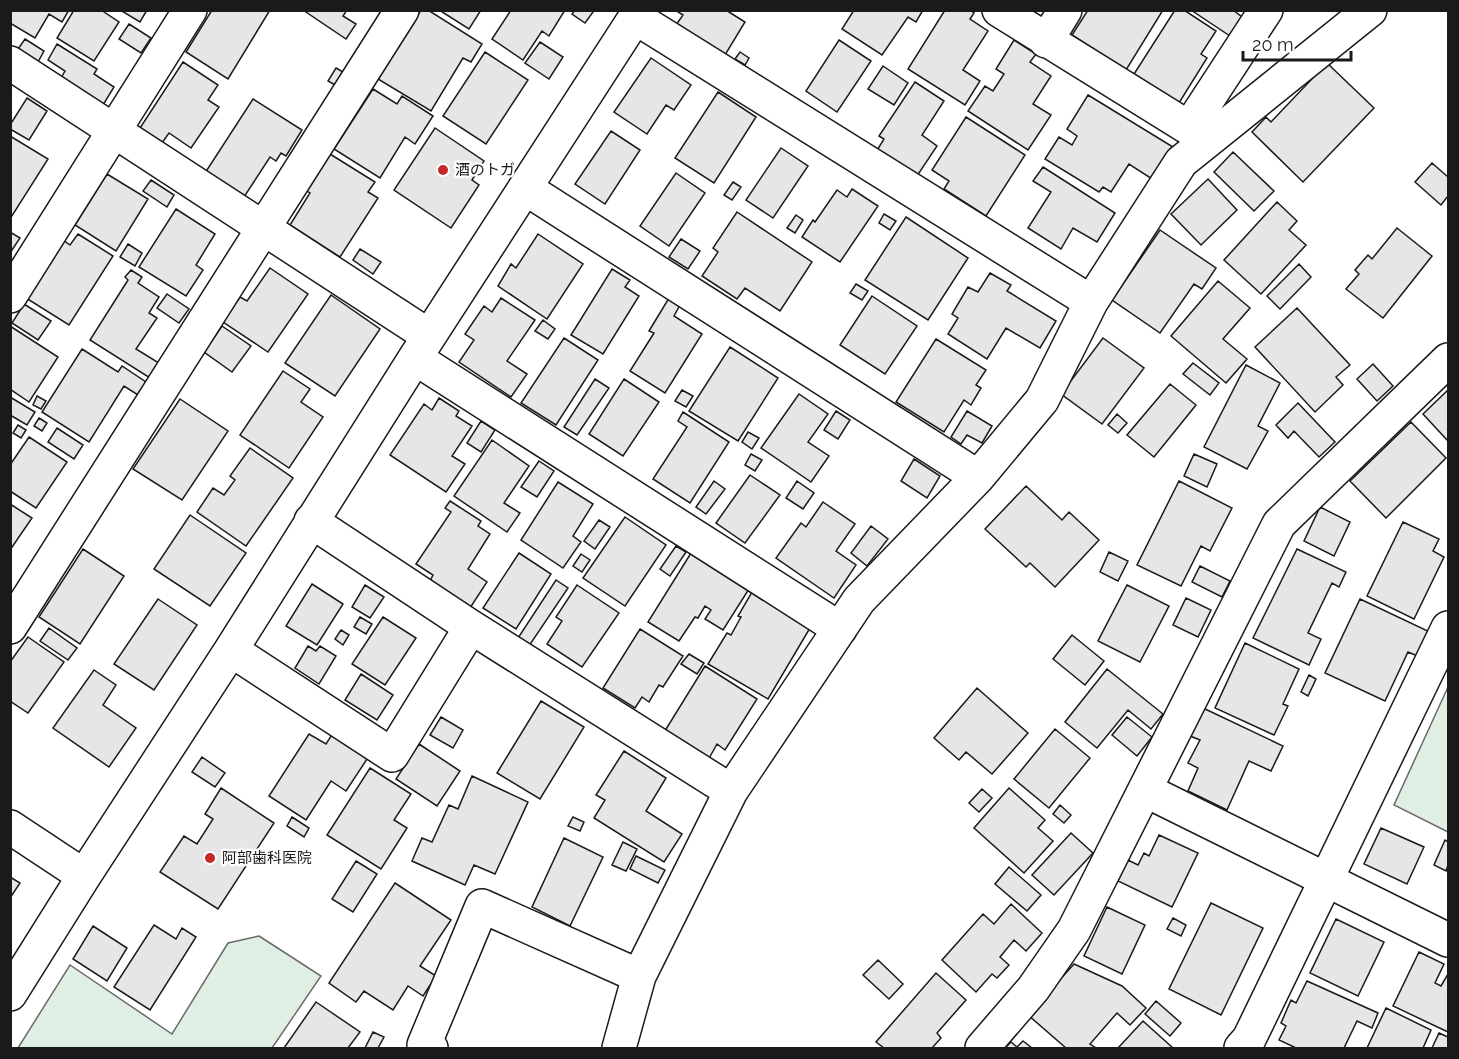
<svg xmlns="http://www.w3.org/2000/svg" width="1459" height="1059" font-family="Raleway,'Noto Sans JP',sans-serif">
<style>
.green{fill:#e0efe3;stroke:#6a6a6a;stroke-width:1.5}
.building{fill:#e6e6e6;stroke:#1a1a1a;stroke-width:1.5}
.lines{fill:none;stroke-linecap:round;stroke-linejoin:round}
.minor-casing{stroke:#1a1a1a;stroke-width:36}
.minor{stroke:#fff;stroke-width:33}
.poi-dot{fill:#c62828;stroke:#fff;stroke-width:2}
.labels{text-anchor:middle;dominant-baseline:central;stroke-width:4.5;stroke-linejoin:round;paint-order:stroke}
.poi-label{font-size:15px;fill:#1a1a1a;stroke:#fff;text-anchor:start}
</style>
<rect width="100%" height="100%" fill="#fff"/>
<path class="green" d="M1448,687v145l-54,-27z
M259,936l62,40 -49,72h-254l52,-83 102,69 56,-91z"/>
<path class="building" d="M10,10h59l-7,12 -13,-8 -14,24 -25,-15z
M74,10h27l18,12 -25,39 -37,-23z
M120,10h27l-7,12z
M212,10h58l-42,69 -42,-27z
M303,10h44l-4,6 13,8 -10,15z
M421,10h7l54,34 -11,18 -8,-4 -32,53 -53,-32z
M439,10h42l-12,19z
M511,10h54l-16,26 -7,-5 -19,29 -31,-21z
M575,10h16l2,2 -8,11 -13,-9z
M675,10h56l-2,2 16,10 -20,33 -49,-30 7,-10z
M854,10h69l-7,12 -8,-5 -26,38 -40,-26z
M945,10h25l4,3 -4,6 18,12 -25,39 17,11 -15,24 -57,-36z
M1088,10h75l-37,60 -54,-35z
M1175,10h9l32,21 -15,23 6,4 -28,45 -45,-29z
M1191,10h42l9,7 -12,19z
M129,24l22,14 -10,15 -22,-14z
M25,39l19,12 -6,11 -20,-13z
M839,40l32,21 -34,51 -31,-21z
M1014,40l22,14 -6,8 21,14 -18,28 18,11 -23,35 -60,-39 17,-25 8,5 11,-17 -8,-5z
M540,42l23,15 -14,22 -24,-16z
M57,44l40,25 -3,5 20,13 -11,18 -42,-27 4,-7 -17,-11z
M485,52l43,28 -42,64 -43,-28z
M740,52l9,6 -4,7 -10,-6z
M651,58l40,27 -17,25 -8,-5 -19,29 -33,-22z
M183,62l35,23 -10,15 11,7 -28,41 -22,-15 -7,10 -22,-15z
M1327,63l47,45 -71,74 -51,-50 14,-15 5,5z
M883,66l25,17 -14,22 -26,-16z
M336,68l7,4 -8,13 -7,-4z
M915,82l29,19 -22,34 15,11 -22,33 -39,-27 8,-13 -5,-3z
M373,89l24,15 5,-8 31,20 -18,28 -10,-7 -25,41 -46,-29z
M718,92l38,25 -42,66 -39,-25z
M1088,95l85,52 -21,32 -23,-15 -18,28 -8,-5 -4,5 -54,-33 14,-22 13,8 5,-9 -10,-7z
M27,98l20,13 -18,29 -19,-11v-4z
M253,99l49,31 -16,26 -5,-3 -5,8 -6,-4 -26,40 -39,-24z
M966,117l59,38 -39,61 -42,-27 5,-8 -17,-11z
M435,128l49,33 -12,19 7,5 -28,43 -57,-38z
M611,131l29,19 -35,54 -30,-20z
M10,136l38,23 -38,60z
M781,148l27,18 -35,52 -27,-18z
M1233,152l41,39 -20,20 -40,-39z
M330,154l45,28 -7,10 10,6 -38,59 -50,-32 20,-32 -3,-2z
M1432,163l16,14v19l-7,9 -26,-23z
M1043,167l72,46 -18,29 -24,-14 -12,21 -33,-21 23,-36 -18,-11z
M676,173l29,20 -36,53 -29,-20z
M107,174l41,25 -32,52 -41,-26z
M1208,179l29,31 -36,35 -30,-31z
M151,180l23,15 -7,12 -24,-16z
M733,182l8,5 -9,13 -8,-5z
M852,189l26,17 -38,56 -38,-25 11,-17 2,2 22,-32 10,7z
M1277,202l20,19 -8,9 17,15 -45,49 -37,-34z
M176,209l39,25 -19,31 7,5 -17,26 -47,-29z
M737,212l75,50 -32,49 -35,-23 -8,11 -35,-23 16,-24 -5,-4z
M884,214l12,7 -6,9 -11,-7z
M796,215l7,5 -8,13 -8,-5z
M906,217l62,41 -40,62 -63,-40z
M1397,228l35,28 -49,62 -37,-29 13,-15 -4,-4 13,-15 4,4z
M1160,230l56,38 -14,21 -8,-5 -34,49 -48,-33z
M10,232l10,6 -10,15z
M78,234l35,22 -44,69 -43,-27 37,-58 7,5z
M538,234l45,30 -36,55 -49,-33 13,-22 5,4z
M681,239l19,12 -12,18 -19,-12z
M128,244l14,9 -7,13 -15,-9z
M360,249l21,13 -8,12 -20,-14z
M1299,264l12,13 -31,32 -13,-13z
M270,268l38,26 -40,58 -45,-30 17,-25 7,4z
M612,269l18,11 -5,7 14,9 -36,58 -32,-19z
M131,270l11,7 -4,6 21,14 -10,16 8,5 -21,31 23,14 -9,15 -60,-38 38,-60 -3,-3z
M990,273l21,12 -4,6 49,30 -16,27 -34,-20 -19,31 -39,-25 10,-16 -6,-4 16,-27 10,5z
M1218,281l32,27 -27,31 24,20 -21,24 -55,-47z
M856,284l12,7 -6,9 -12,-7z
M167,294l22,15 -10,14 -22,-15z
M331,295l49,34 -45,67 -50,-33z
M872,296l45,30 -32,48 -45,-29z
M501,298l34,22 -28,41 20,13 -16,23 -52,-35 15,-22 -9,-6 19,-28 8,6z
M669,298l11,7 -6,11 28,18 -37,59 -35,-22 24,-38 -5,-2z
M24,304l27,17 -13,19 -26,-17z
M1297,308l53,57 -14,12 7,8 -28,27 -60,-65z
M543,320l12,9 -7,10 -13,-8z
M10,326l48,31 -29,45 -19,-13z
M222,326l29,20 -19,26 -28,-20z
M564,338l34,22 -42,65 -35,-22z
M1103,338l41,30 -42,56 -41,-30z
M936,339l50,31 -10,15 5,3 -10,17 -7,-5 -20,32 -48,-30z
M730,347l48,31 -40,63 -49,-30z
M82,349l36,23 4,-6 24,16 -8,13 -14,-9 -35,56 -47,-30z
M1193,363l26,20 -9,12 -27,-21z
M1373,364l20,22 -16,15 -20,-22z
M1246,365l34,18 -22,43 10,5 -21,38 -43,-22z
M283,371l27,18 -9,13 22,15 -34,51 -49,-33z
M595,379l14,9 -32,47 -13,-8z
M624,379l35,23 -36,54 -34,-22z
M1170,384l26,21 -42,52 -27,-22z
M682,390l11,6 -7,11 -11,-6z
M1448,390v51l-25,-27z
M799,394l29,20 -20,28 21,14 -18,26 -50,-34z
M37,396l9,5 -5,8 -8,-4z
M10,397l25,15 -8,13 -17,-10z
M439,398l20,13 -3,5 16,10 -20,30 13,8 -19,28 -56,-37 34,-51 8,6z
M180,399l48,32 -46,69 -49,-31z
M1298,403l37,39 -16,15 -25,-26 -6,7 -12,-13z
M836,411l14,9 -12,19 -14,-9z
M967,411l25,15 -10,17 -15,-8 -6,9 -10,-7z
M683,412l46,30 -39,61 -37,-24 34,-52 -9,-6z
M1117,414l10,9 -9,10 -10,-8z
M39,418l8,5 -5,8 -8,-5z
M481,421l14,9 -14,22 -14,-9z
M1411,422l35,36 -60,60 -36,-37z
M18,425l8,5 -5,8 -8,-5z
M57,428l26,17 -9,14 -26,-17z
M748,432l11,6 -7,11 -10,-7z
M29,437l38,25 -31,46 -26,-17v-26z
M492,440l37,26 -25,37 16,10 -13,19 -53,-36z
M250,448l43,30 -47,68 -49,-34 16,-24 11,7 11,-15 -5,-4z
M751,454l11,6 -7,11 -10,-6z
M1194,454l23,10 -10,23 -23,-11z
M914,459l26,17 -13,22 -26,-17z
M539,461l15,10 -17,26 -16,-10z
M750,475l30,20 -35,48 -29,-20z
M714,481l11,8 -19,25 -10,-7z
M797,481l17,12 -11,16 -17,-11z
M1179,481l53,27 -22,43 -9,-5 -20,40 -44,-21z
M558,482l35,22 -20,32 8,6 -18,26 -42,-28z
M1026,486l36,34 7,-8 30,28 -44,47 -25,-24 -4,4 -41,-38z
M450,501l31,20 -3,5 12,8 -22,35 19,13 -17,26 -40,-27 3,-6 -17,-11 35,-52 -6,-4z
M823,502l32,22 -19,27 20,14 -22,33 -58,-40 25,-35 5,4z
M10,504l22,14 -22,32z
M1320,507l30,15 -16,34 -30,-15z
M190,515l56,38 -36,53 -56,-37z
M625,517l41,28 -41,61 -42,-28z
M599,520l11,7 -15,22 -11,-8z
M1403,522l36,17 -6,12 11,6 -30,62 -47,-23z
M871,526l17,13 -21,27 -16,-13z
M676,546l10,6 -16,24 -10,-7z
M83,549l41,27 -44,68 -41,-27z
M1297,549l49,23 -7,15 -7,-4 -24,50 13,6 -12,26 -56,-27z
M1109,552l19,9 -10,20 -18,-9z
M519,553l32,21 -35,55 -33,-21z
M691,553l58,36 -26,41 -18,-11 6,-9 -6,-4 -7,12 -3,-1 -16,24 -31,-19z
M581,554l9,6 -8,12 -9,-6z
M1200,566l30,15 -8,16 -30,-15z
M556,580l12,8 -39,58 -11,-8z
M312,584l31,20 -26,41 -31,-19z
M365,585l19,12 -14,21 -18,-11z
M577,585l42,28 -37,54 -35,-23 15,-23 -6,-4z
M1127,585l42,21 -29,56 -42,-21z
M752,592l58,36 -42,71 -60,-35 19,-31 4,2 10,-18 -3,-1z
M1186,598l25,12 -13,27 -25,-12z
M158,599l39,26 -43,65 -40,-26z
M1360,599l72,34 -12,24 -12,-5 -23,49 -60,-28z
M360,617l12,7 -6,10 -12,-7z
M383,617l33,21 -31,47 -33,-21z
M49,628l28,20 -9,12 -28,-19z
M640,629l43,27 -20,31 -4,-2 -10,17 -7,-5 -7,11 -32,-20z
M341,630l8,5 -6,10 -8,-6z
M1072,635l32,26 -19,24 -32,-26z
M28,637l36,25 -36,51 -18,-12v-39z
M1245,643l54,26 -16,35 5,2 -14,29 -59,-27z
M308,646l8,5 4,-5 16,10 -17,28 -24,-16z
M689,654l15,9 -7,11 -16,-10z
M705,666l52,33 -32,51 -8,-6 -10,18 -44,-28z
M1107,669l56,45 -12,15 -23,-19 -31,38 -32,-26z
M94,670l22,15 -13,20 33,23 -27,39 -56,-39z
M361,674l32,21 -16,25 -32,-20z
M1309,675l7,4 -8,17 -7,-4z
M977,688l51,45 -36,41 -26,-22 -7,8 -25,-22z
M541,701l43,26 -44,72 -43,-26z
M1203,708l80,38 -12,25 -22,-10 -22,49 -39,-19 10,-23 -10,-5 12,-23 -10,-4z
M441,717l22,13 -10,18 -23,-13z
M1127,717l25,20 -15,19 -25,-21z
M1055,729l35,29 -41,50 -35,-29z
M333,733l36,23 -23,35 -15,-10 -25,39 -37,-24 40,-62 17,10z
M419,744l41,27 -23,35 -41,-27z
M624,751l42,27 -20,33 36,23 -18,28 -70,-44 11,-18 -9,-5z
M202,757l23,16 -10,14 -23,-15z
M370,768l41,26 -17,26 13,8 -26,41 -54,-34z
M472,776l56,26 -33,72 -21,-9 -9,20 -53,-24 10,-23 10,4 17,-37 9,4z
M221,788l53,35 -56,86 -58,-37 24,-36 13,8 16,-25 -8,-5z
M1009,788l36,32 -7,8 15,13 -29,32 -50,-45z
M982,789l10,9 -13,14 -10,-9z
M1060,805l11,10 -7,8 -11,-9z
M292,817l17,11 -5,9 -17,-11z
M573,817l11,5 -4,9 -12,-5z
M1381,828l43,19 -17,37 -43,-20z
M1071,833l22,20 -39,42 -22,-20z
M1159,835l39,18 -26,54 -54,-26 10,-21 10,5 6,-12 5,3z
M564,838l39,19 -33,69 -38,-19z
M1445,840l3,2v23l-2,6 -12,-6z
M623,842l14,7 -11,22 -14,-6z
M636,856l29,14 -7,13 -28,-14z
M356,861l21,13 -24,38 -21,-13z
M1009,867l32,28 -14,16 -32,-27z
M10,877l10,6 -10,15z
M395,883l56,37 -31,46 16,10 -13,20 -15,-10 -15,24 -29,-19 -8,11 -27,-19z
M1211,903l52,25 -42,87 -52,-26z
M1011,904l31,29 -16,18 -12,-11 -14,17 9,8 -12,13 -5,-4 -16,18 -34,-32 41,-46 11,10z
M1107,907l38,18 -23,49 -38,-18z
M1173,918l13,7 -5,11 -14,-7z
M1336,919l48,23 -26,54 -48,-23z
M154,925l22,14 6,-11 14,9 -46,73 -36,-23z
M93,926l34,22 -20,33 -34,-22z
M1419,952l25,12 -9,19 6,3 7,-12v58l-55,-26z
M878,960l25,24 -14,15 -26,-24z
M1074,964l48,22 24,22 -16,17 -13,-12 -27,31 6,4h-30l-38,-33z
M936,973l30,27 -29,33 4,5 -9,10h-48l-8,-6z
M1307,981l71,32 -6,15 -15,-7 -13,27h-48l-17,-8 7,-14 -5,-3 10,-23 5,3z
M1156,1001l25,22 -11,13 -25,-22z
M316,1002l44,30 -12,16h-64z
M1386,1008l45,22 -8,18h-56z
M1143,1021l30,27h-55z
M373,1032l11,5 -6,11h-13z
M1439,1033l9,4v11h-16z
M1023,1041l9,7h-27l6,-6 6,5z"/>
<g class="lines">
<g class="minor-casing">
<path id="minor" d="M999,10l190,118 77,-118
M636,18l455,284
M1046,41l19,-31
M10,63l419,273
M525,188l453,289
M10,296l180,-286
M415,358l425,271
M311,521l160,106 260,164
M10,627l392,-617
M231,650l161,105 79,-128
M1145,790l303,150
M10,827l74,49
M10,994l74,-118 147,-226 184,-292 225,-348
M431,1048l-7,-3 58,-139 157,70
M619,1048l20,-72 92,-185 128,-191 119,-123 64,-77 49,-98 90,-140 189,-152
M982,1048l51,-59 41,-59 205,-406 169,-164
M1241,1048l8,-9 199,-411"/>
</g>
<use href="#minor" class="minor"/>
</g>
<g class="poi-dot">
<circle cx="443" cy="170" r="6"/>
<circle cx="210" cy="858" r="6"/>
</g>
<g class="labels">
<g class="poi-label">
<text x="455" y="170">酒のトガ</text>
<text x="222" y="858">阿部歯科医院</text>
</g>
</g>
<rect width="1459" height="1059" fill="none" stroke="#1a1a1a" stroke-width="24"/>
<path d="M1243 51v9h108v-9" fill="none" stroke="#1a1a1a" stroke-width="3"/>
<text x="1252" y="51" font-size="18" fill="#1a1a1a" stroke="#ffffff" stroke-width="4.5" paint-order="stroke">20 m</text>
</svg>
